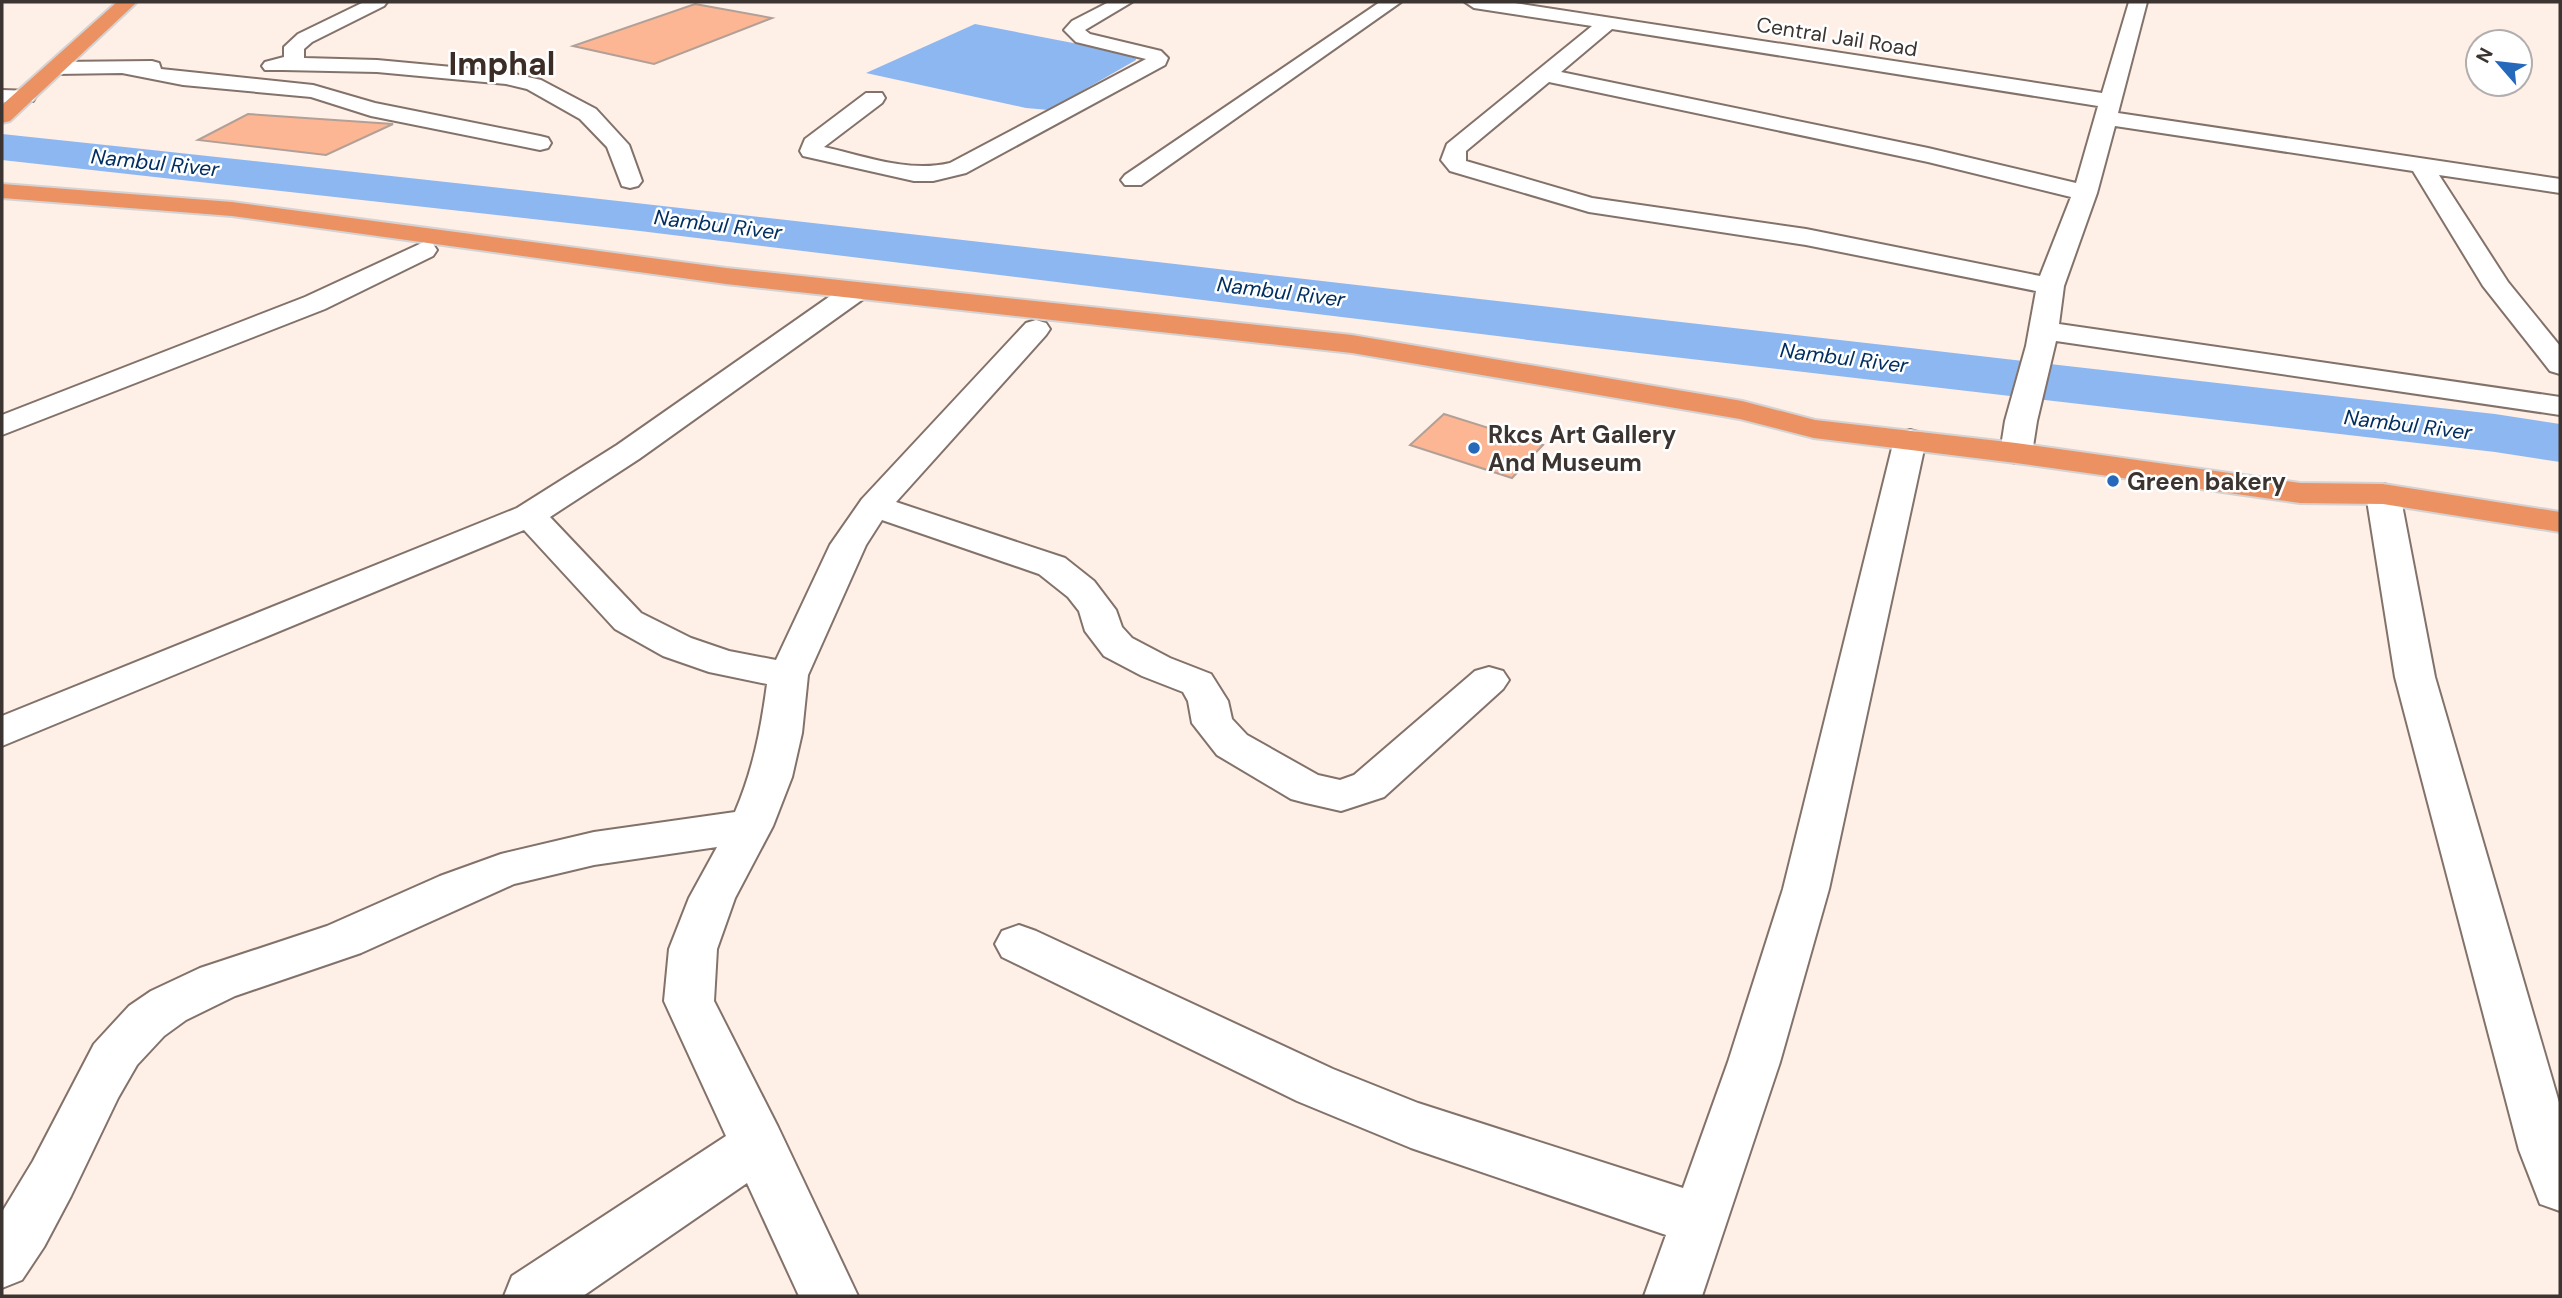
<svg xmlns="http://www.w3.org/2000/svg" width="2562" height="1298" font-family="'DM Sans',sans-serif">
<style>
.water{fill:#8cb7f1}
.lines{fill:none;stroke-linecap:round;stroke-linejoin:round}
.river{fill:#8cb7f1;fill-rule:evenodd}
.building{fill:#fdb693;stroke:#b2a097;stroke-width:2}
.minor-casing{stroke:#83726a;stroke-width:4}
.highway-casing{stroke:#d4d2d2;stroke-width:4}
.minor{fill:#fff;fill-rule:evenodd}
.highway{fill:#eb9162;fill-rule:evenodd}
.poi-dot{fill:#2669ba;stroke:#fff;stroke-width:2.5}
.labels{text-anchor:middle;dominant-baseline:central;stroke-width:5;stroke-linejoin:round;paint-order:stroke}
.far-street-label{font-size:21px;fill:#3c3431;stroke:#fff}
.far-water-label{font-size:21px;font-style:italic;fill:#022f61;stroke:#fff}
.poi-label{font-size:24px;font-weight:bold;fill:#3c3431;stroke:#fff;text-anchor:start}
.far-town-label{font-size:32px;font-weight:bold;fill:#3b2d26;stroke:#fff}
</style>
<rect width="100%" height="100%" fill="#feefe7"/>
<path class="water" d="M975,24l160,31 1,5 -87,50 -23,-2 -160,-35z"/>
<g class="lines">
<path class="river" d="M2,134c832,88 1662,188 2493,280l65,10v38l-65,-10 -917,-106 -938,-115 -638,-71z"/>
</g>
<path class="building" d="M695,4l77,14 -118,46 -81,-18z
M248,114l145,10 -67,31 -128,-15z
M1444,414l99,31 -31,33 -102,-33z"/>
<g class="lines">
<g class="minor-casing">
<path id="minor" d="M364,2h23l-3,4 -72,36 -8,7v9l73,2 129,12 35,8 55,29 33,36 13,36 -4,5 -8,2 -8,-2 -15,-39 -27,-28 -53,-30 -21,-5 -129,-12 -94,-2h-18l-3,-4 3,-4 19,-5v-10l14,-13z
M1109,2h23l-47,28 5,4 71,17 7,7 -3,7 -199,108 -33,8h-19l-111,-25 -3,-5 5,-12 61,-46h16l3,5 -3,5 -58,44c41,9 84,26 126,16l196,-104 -70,-17 -12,-12 8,-9z
M1380,2h21l-260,183h-16l-4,-5 4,-5z
M1465,2h43l594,91 27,-91h18l-29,111 442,66v14l-121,-18 69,107 52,64v28l-10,-3 -67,-85 -70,-115 -298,-45 -18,67 -33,93 -5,38 501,73v18l-504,-74 -19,80 -5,32 -5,7 -11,3 -11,-3 -5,-7 5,-32 21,-75 10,-55 -230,-46 -217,-33 -139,-41 -9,-11 6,-16 145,-118 -118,-18zM1612,29l486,77 -22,77 -148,-35 -367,-76zM1549,82l379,80 143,35 -31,79 -234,-47 -214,-31 -126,-37v-10z
M152,61l7,2 2,6 152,16 62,18 165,33 8,2 3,5 -3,5 -8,2 -169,-34 -60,-19 -128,-12 -61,-12 -66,1 -7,-2 -3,-4 3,-4 7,-2z
M2,90l31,1 3,5 -3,5 -31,1z
M424,242l9,2 4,6 -4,6 -108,53 -323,126v-20l303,-118z
M856,283l10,2 4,6 -4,6 -227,162 -89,58 91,96 50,25 38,13 47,9 54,-115 32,-46 164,-176 10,-3 10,3 4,6 -4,6 -150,167 169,56 29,23 22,29 6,17 10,11 38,20 41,16 17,27 4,18 15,16 71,40 22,5 14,-5 121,-104 14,-4 14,4 6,9 -6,9 -119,108 -43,14 -35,-8 -15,-4 -74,-44 -25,-32 -4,-22 -5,-9 -41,-16 -38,-20 -19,-25 -6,-20 -11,-14 -29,-23 -157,-54 -16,25 -58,130 -6,58 -10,44 -19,49 -38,72 -18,51 -3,52 64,126 80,169h-59l-52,-113 -164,113h-79l8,-20 214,-140 -62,-135 5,-52 20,-51 28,-51 -123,18 -80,19 -153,69 -126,43 -49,24 -22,16 -27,29 -19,33 -47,98 -27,51 -22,33 -20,8v-76l31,-51 61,-117 35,-38 22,-15 49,-23 127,-42 113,-50 61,-22 93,-22 141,-20c18,-42 26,-83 32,-128l-58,-12 -46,-16 -48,-27 -91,-99 -522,216v-30l515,-208 100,-63 229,-160z
M1910,430l11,3 5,7 -97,449 -49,173 -78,234h-58l22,-61 -255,-87 -114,-47 -295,-144 -7,-13 7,-13 17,-6 17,6 297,138 85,34 265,85 45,-126 55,-173 111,-449 5,-7z
M2383,484l12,3 5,7 35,183 125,429v105l-20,-7 -21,-54 -124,-473 -29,-183 5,-7z"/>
</g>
<g class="highway-casing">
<path id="highway" d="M117,2h20l-127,119 -8,2v-18z
M2,184l230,18 494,66 626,67 390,66 73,19 201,23 284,40 83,1 177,28v20l-177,-28 -83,-1 -284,-40 -202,-25 -74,-19 -388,-66 -626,-69 -494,-68 -230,-18z"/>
</g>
<use href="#minor" class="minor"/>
<use href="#highway" class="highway"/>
</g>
<g class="poi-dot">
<circle cx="1474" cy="448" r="7"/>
<circle cx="2113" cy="481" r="7"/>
</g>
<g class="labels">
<g class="far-street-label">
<text transform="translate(1837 37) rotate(9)">Central Jail Road</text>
</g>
<g class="far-water-label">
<text transform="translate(155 163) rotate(6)">Nambul River</text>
<text transform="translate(718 225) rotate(7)">Nambul River</text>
<text transform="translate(1281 292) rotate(7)">Nambul River</text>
<text transform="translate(1844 358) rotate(7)">Nambul River</text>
<text transform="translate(2408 425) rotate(7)">Nambul River</text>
</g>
<g class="poi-label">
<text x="1488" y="434">Rkcs Art Gallery<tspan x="1488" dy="28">And Museum</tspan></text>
<text x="2127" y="481">Green bakery</text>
</g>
<g class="far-town-label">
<text x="502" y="64">Imphal</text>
</g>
</g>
<rect width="2562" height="1298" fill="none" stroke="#3c3431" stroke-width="7"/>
<g transform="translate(2499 63) rotate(298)"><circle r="33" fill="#ffffff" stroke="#b1aead" stroke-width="2"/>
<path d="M0-5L12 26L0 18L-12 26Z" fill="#2669ba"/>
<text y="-10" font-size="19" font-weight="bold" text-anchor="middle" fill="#3c3431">N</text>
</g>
</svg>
